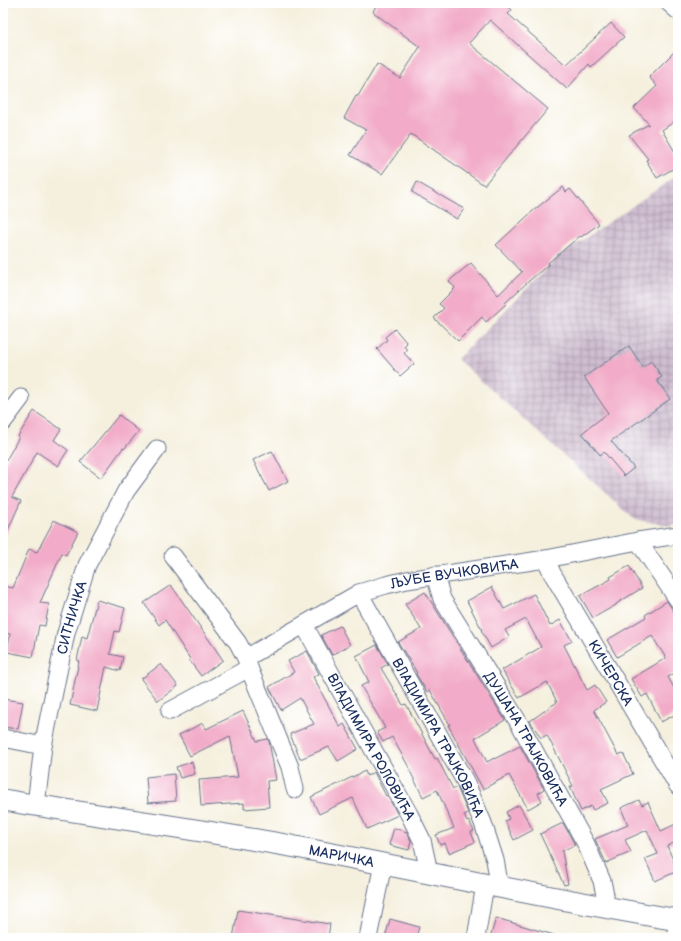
<svg xmlns="http://www.w3.org/2000/svg" width="681" height="941" font-family="'Balsamiq Sans',sans-serif">
<style>
.industrial{fill:url(#industrial-grid)}
.building{fill:#f2abc8}
.lines{fill:none;stroke-linecap:round;stroke-linejoin:round}
.minor-casing{stroke:#67738b;stroke-width:19}
.tertiary-casing{stroke:#67738b;stroke-width:23}
.minor{stroke:#fff;stroke-width:17}
.tertiary{stroke:#fff;stroke-width:21}
.labels{text-anchor:middle;dominant-baseline:central;stroke-width:4;stroke-linejoin:round;paint-order:stroke}
.street-label{font-size:14px;fill:#1b2f5e;stroke:#fff}
</style>
<defs>
<pattern id="industrial-grid" width="8" height="8" patternUnits="userSpaceOnUse"><rect width="8" height="8" fill="#cfbdd0"/><path d="M0 4h8M4 0v8" fill="none" stroke="#a79aac"/></pattern>
</defs>
<rect width="100%" height="100%" fill="#fff"/>
<filter id="ink" filterUnits="userSpaceOnUse"><feTurbulence type="fractalNoise" baseFrequency=".025" numOctaves="2"/><feDisplacementMap in="SourceGraphic" scale="8" xChannelSelector="R" yChannelSelector="G"/><feConvolveMatrix kernelMatrix="1 2 1 2 8 2 1 2 1" color-interpolation-filters="sRGB"/></filter>
<filter id="wash" filterUnits="userSpaceOnUse"><feTurbulence type="fractalNoise" baseFrequency=".012" numOctaves="4" result="noise"/><feDisplacementMap in="SourceGraphic" scale="16" xChannelSelector="R" yChannelSelector="G"/><feGaussianBlur stdDeviation="0.9" result="paint"/><feColorMatrix in="noise" values="0 0 0 0 0 0 0 0 0 0 0 0 0 0 0 0 0 1.4 0 .05"/><feComposite in="paint" operator="in"/></filter>
<g filter="url(#wash)">
<rect width="100%" height="100%" fill="#f5f0de"/>
<path class="industrial" d="M678,175v349l-9,2 -35,-7 -177,-160 102,-103z"/>
<g id="blocks">
<path class="building" d="M377,3h127l8,7 -4,4 58,51 45,-42 13,14 -33,30 -2,-3 -22,25 -77,-69 -21,23 79,66 -64,76 -73,-51 -29,40 -32,-19 16,-25 -22,-12 12,-22h2l19,-32 23,14 20,-31 -47,-35z
M678,48v71l-16,11 16,27v9l-21,12 -11,-18 2,-1 -19,-24 20,-11 -15,-16 23,-22 -8,-9z
M417,182l47,27 -7,10 -45,-27z
M563,187l3,5 4,-3 29,35 -18,13 -1,-1 -32,27 1,1 -19,16 -25,23 1,1 -20,18 -4,-5 -24,24 -24,-23 10,-10 -5,-4 16,-16 -6,-7 22,-18 27,32 24,-23 -26,-27 38,-35z
M395,329l12,14 -3,3 3,4 -3,3 10,11 -14,12 -23,-27 10,-9 -2,-3z
M629,346l14,21 8,-6 11,16 -5,3 13,19 -59,42 23,27 -10,8 -20,-24 -4,3 -18,-22 26,-20 -24,-36z
M34,411l27,18 -7,11 14,10 -10,16 -21,-14 -25,45 9,4 -18,40v-75l16,-29 -1,-1z
M119,415l20,16 -15,18 -1,-1 -22,30 -21,-16z
M272,451l16,30 -19,10 -16,-31z
M54,520l24,12 -12,23 -4,-2 -22,50 9,1 -4,22 -6,-1 -6,32 -26,-5 3,-18 -7,-1v-47l10,2 16,-39 8,3z
M629,566l13,22 -26,16v1l-23,13 -13,-22 31,-17 -1,-2z
M171,585l52,75 -22,16 -12,-16 1,-1 -25,-39 -6,5 -15,-22z
M492,587l12,22 30,-15 16,32 10,-6 12,21 -8,4 23,45 8,-5 11,17 -12,8 24,45 5,-2 10,21 -32,15 7,14 -15,7 -2,-4 -10,5 -11,-24 3,-1 -26,-51 -6,3 -11,-17 27,-19 -10,-20 -28,16 -17,-28 39,-23 -15,-28 -21,11 4,7 -18,11 -10,-18h1l-15,-29z
M425,592l80,128 -30,18 12,24 7,-4v1l26,-13 24,43 -6,4 4,8 -14,8 -19,-34 -26,14 -35,-64h2l-20,-35 -3,2 -11,-18 1,-1 -19,-31 23,-13 -16,-25z
M97,600l28,8 -6,24 -4,-1 -5,23 13,3 -3,14 -14,-4 -9,44 -27,-6 9,-44h-2l5,-25 5,2z
M667,601l11,17v61l-3,-6 -7,4 10,18v18l-17,9 -14,-28 -5,3 -11,-18 35,-21 -14,-22 -35,21 -10,-17 39,-23 -1,-2z
M340,626l10,19 -18,10 -11,-20z
M377,645l11,19 -7,4 22,37 3,-1 29,55 2,-1 16,31 4,-2 11,26 -4,2 3,7 2,-1 5,10 -3,1 4,10 -26,11 -4,-10 -5,2 -4,-10 18,-7 -17,-38 -14,7 -13,-26h1l-19,-34 -9,5 -6,-10 8,-4 -24,-42 8,-4 -13,-26z
M307,651l12,23 -6,3 27,50 4,-3 14,25 -20,12 -9,-14 -29,12 -10,-25 24,-10 -14,-26 -19,12 -12,-23 25,-15 -6,-11z
M161,664l17,22 -20,15 -17,-22z
M3,699l20,3 -5,27 -15,-2z
M243,711l14,30 11,-2 1,2 7,39 -9,1 2,26 -25,2v-6l-43,3 -2,-26 39,-3 -8,-41 -40,20 -11,-21 24,-12 3,6z
M192,762l3,12 -15,4 -4,-11z
M365,771l2,5 7,-4 12,24 1,-1 11,20 -31,14 -14,-31 -34,16 -8,-17z
M174,774l2,27 -28,2 -2,-26z
M639,800l3,5 6,-3 13,29 17,-8v18l-11,5 11,25 -23,10 -10,-22 13,-5 -11,-24 -22,10 6,12 -25,11 -11,-24 33,-14 -7,-17z
M519,805l14,25 -19,10 -9,-19 4,-2 -3,-7z
M563,823l12,22 -13,6 6,33 -4,1 -24,-51z
M394,828l13,4 4,9 -2,9 -20,-5z
M238,910l92,14 -2,14h-95z
M496,918l58,17v3h-64z
M390,919l29,8 -3,11h-31z"/>
</g>
</g>
<g filter="url(#ink)">
<use href="#blocks" fill-opacity="0" stroke="#67738b" stroke-width="1"/>
<g class="lines">
<g class="minor-casing">
<g id="minor">
<path d="M669,3l9,8"/>
<path d="M3,422l18,-24"/>
<path d="M638,541l40,59"/>
<path d="M173,556l65,87 8,15"/>
<path id="s1" d="M546,559l6,14 126,213"/>
<path id="s2" d="M435,575l7,24 77,124 67,121 16,37 3,14v13"/>
<path id="s3" d="M359,593l107,190 17,40 12,37 5,28"/>
<path id="s4" d="M304,625l105,189 13,26 7,32"/>
<path d="M249,668l41,99 5,22"/>
<path id="s5" d="M170,711l79,-43 -3,-10 113,-65 27,-8 21,-5 139,-21 92,-18 40,-6"/>
<path d="M3,738l40,8"/>
<path id="s6" d="M36,805l7,-59 23,-113 21,-68 39,-74 31,-42"/>
<path d="M368,938l15,-74"/>
<path d="M476,938l9,-53"/>
<path d="M674,938l4,-11"/>
</g>
</g>
<g class="tertiary-casing">
<g id="tertiary">
<path id="s7" d="M3,800c97,16 196,29 293,47 127,24 254,52 382,73"/>
</g>
</g>
<use href="#minor" class="minor"/>
<use href="#tertiary" class="tertiary"/>
</g>
</g>
<g class="labels">
<g class="street-label">
<text stroke="none"><textPath href="#s5" startOffset="328">ЉУБЕ ВУЧКОВИЋА</textPath></text>
<text stroke="none"><textPath href="#s6" startOffset="191">СИТНИЧКА</textPath></text>
<text stroke="none"><textPath href="#s1" startOffset="131">КИЧЕРСКА</textPath></text>
<text stroke="none"><textPath href="#s3" startOffset="165">ВЛАДИМИРА ТРАЈКОВИЋА</textPath></text>
<text stroke="none"><textPath href="#s2" startOffset="188">ДУШАНА ТРАЈКОВИЋА</textPath></text>
<text stroke="none"><textPath href="#s4" startOffset="139">ВЛАДИМИРА РОЛОВИЋА</textPath></text>
<text stroke="none"><textPath href="#s7" startOffset="343">МАРИЧКА</textPath></text>
</g>
</g>
<rect width="681" height="941" fill="none" stroke="#fff" stroke-width="16"/>
</svg>
